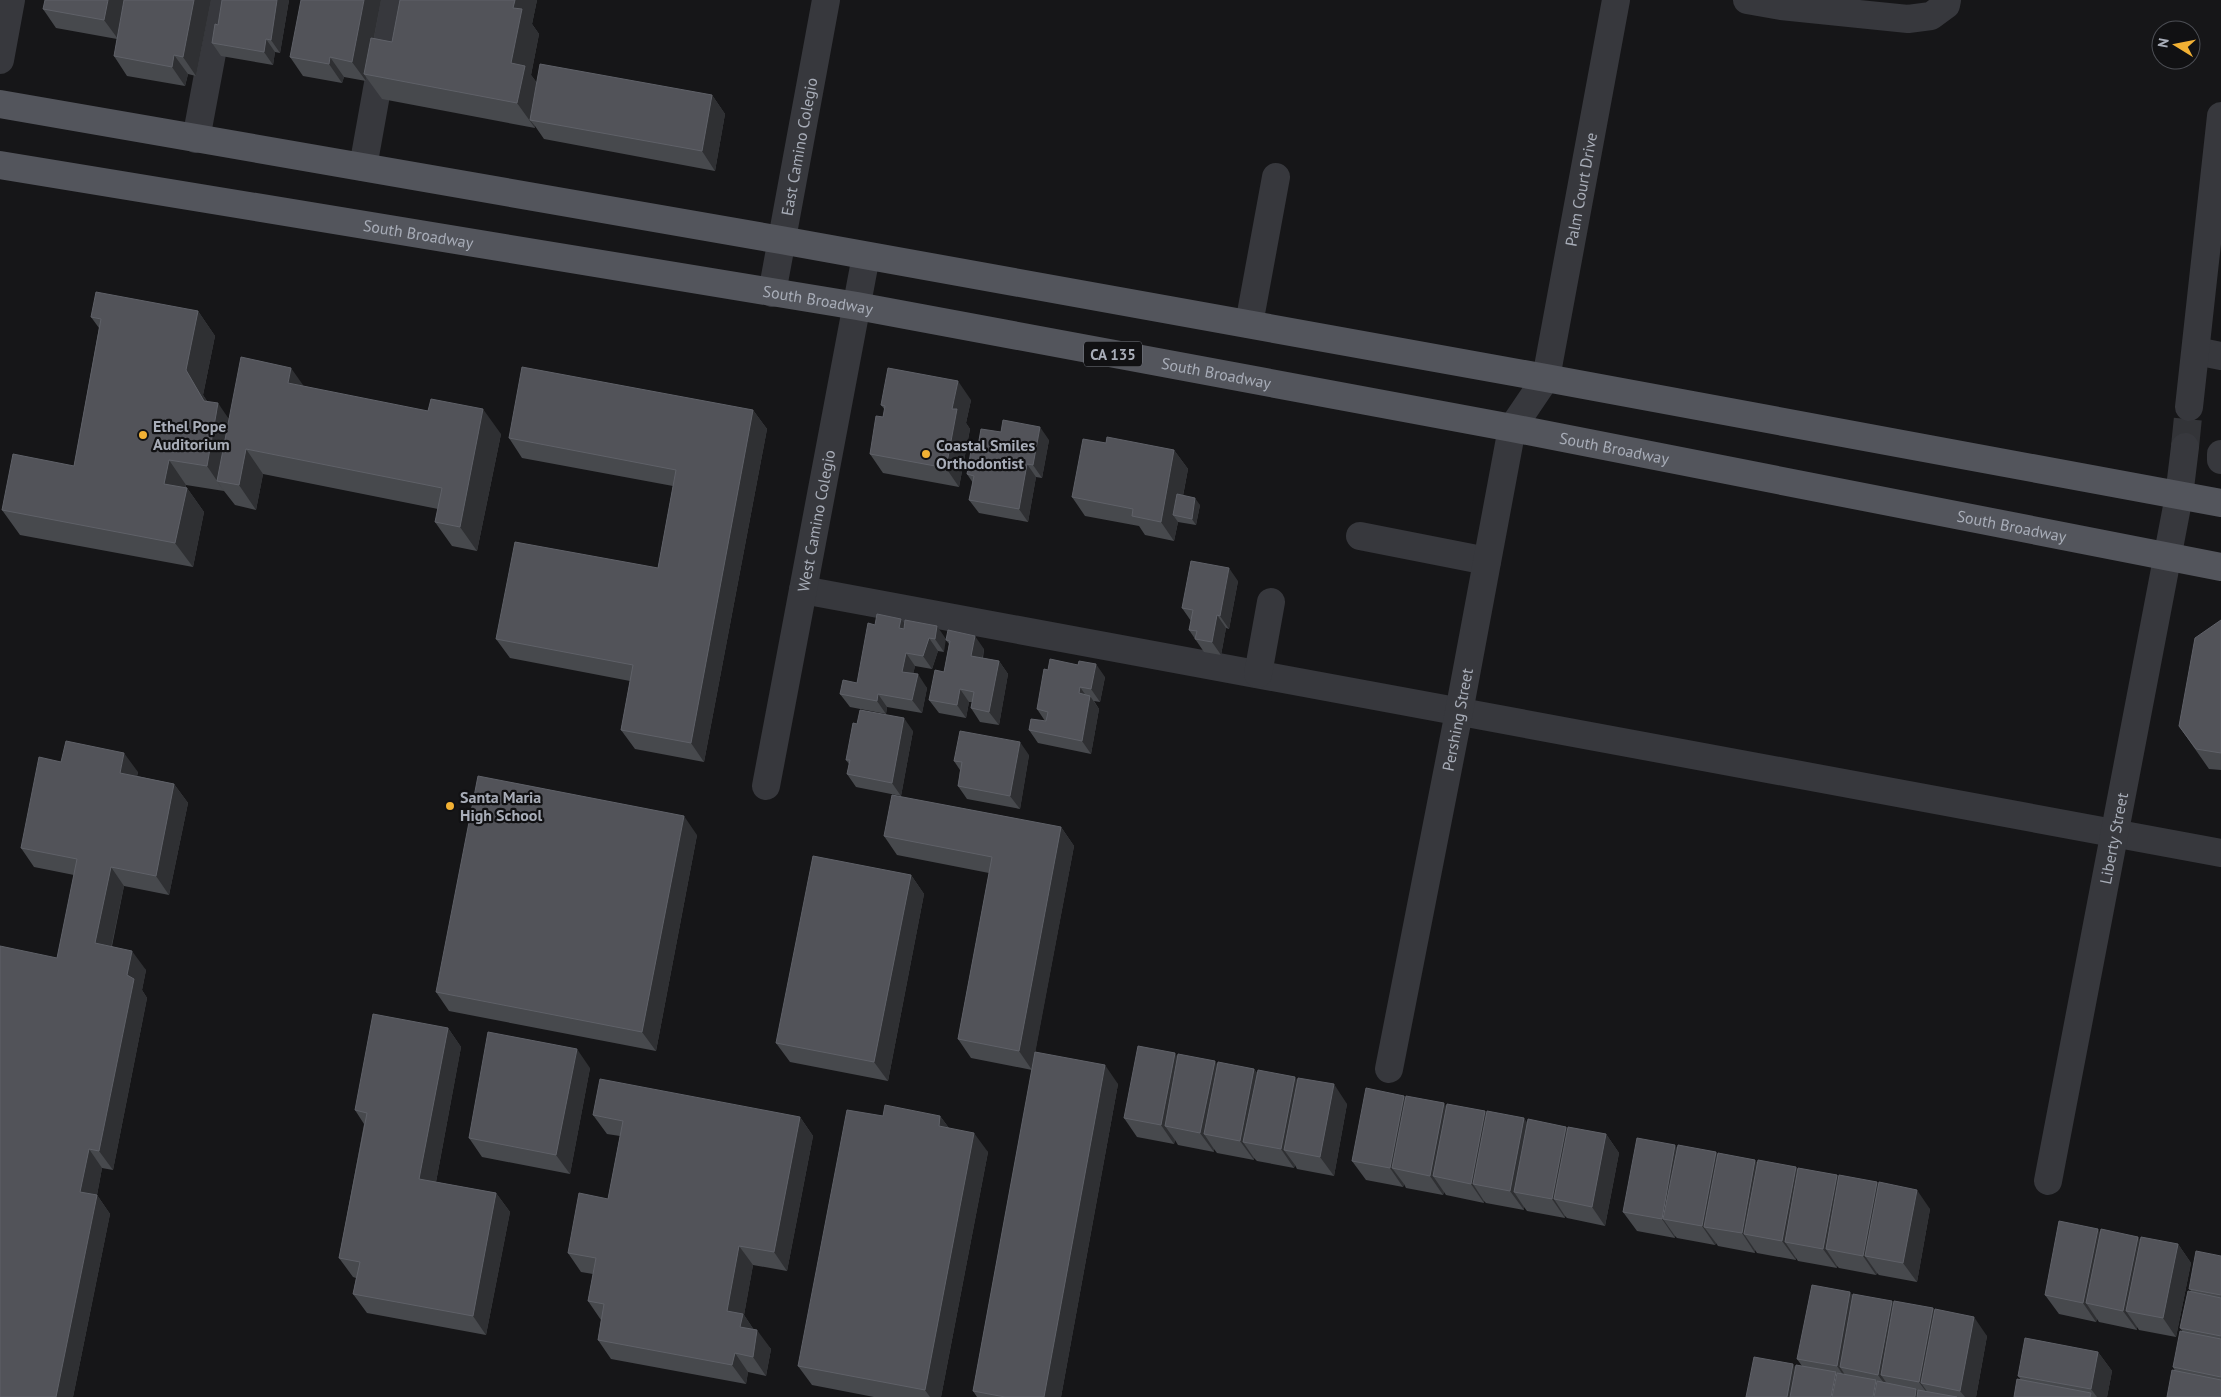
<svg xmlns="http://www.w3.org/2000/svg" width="2221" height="1397" font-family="'PT Sans',sans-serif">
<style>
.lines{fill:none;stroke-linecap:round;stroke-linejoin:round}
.minor-tunnel{stroke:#333438;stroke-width:28;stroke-dasharray:28 14;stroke-linecap:butt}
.minor{stroke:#37383d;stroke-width:28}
.major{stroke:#53555c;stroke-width:28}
.wall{fill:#47494d}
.shaded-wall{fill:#2f3033}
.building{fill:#525359;stroke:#5f6168}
.poi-dot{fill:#f2b134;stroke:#111113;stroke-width:2}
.labels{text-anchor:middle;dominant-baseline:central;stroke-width:4.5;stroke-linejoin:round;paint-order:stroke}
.shield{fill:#111113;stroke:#7b7e86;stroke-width:1}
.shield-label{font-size:15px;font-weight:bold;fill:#a8adb8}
.street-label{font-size:16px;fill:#a8adb8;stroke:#111113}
.poi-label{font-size:16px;font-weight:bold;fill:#a8adb8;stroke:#111113;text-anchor:start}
</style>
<rect width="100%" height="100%" fill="#161618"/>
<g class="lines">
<path class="minor-tunnel" d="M2185,447l4,-40"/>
<g class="minor">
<path d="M1747,0l34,6 127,13 23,-3 15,-11 1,-5"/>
<path d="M0,60l11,-60"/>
<path d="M196,139l26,-139"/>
<path d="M363,167l30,-167"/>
<path id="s1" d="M772,293l54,-293"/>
<path d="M1249,324l27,-147"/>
<path d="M2196,351l25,5"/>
<path d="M2189,407l32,-291"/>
<path d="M2221,454v6"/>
<path d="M1360,536l127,25"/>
<path d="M803,590l1418,263"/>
<path d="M1258,674l13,-72"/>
<path id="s2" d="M766,786l100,-530"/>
<path id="s3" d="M1389,1069l70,-357 53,-284 34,-50 70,-378"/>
<path id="s4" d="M2048,1181l131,-685 6,-49"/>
</g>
<g class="major">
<path d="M0,104l781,136 765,138 675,125"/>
<path id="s5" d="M0,165l857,141 655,122 709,139"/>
</g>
</g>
<path class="wall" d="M211,0l-15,76 -8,-2 -3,12 -58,-10 -13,-20 3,-17 -61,-11 -13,-19z
M289,0l-9,53 -5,-1 -2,13 -52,-9 -9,-13 6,-18z
M381,0l-7,38 18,4 8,-42h137l-5,24 7,10 -8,41 6,8 175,12 13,19 -10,57 -171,-32 -9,-13v2l-153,-29 -16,-22v4l-22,-4 -2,6 -39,-7 -13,-19z
M198,311l17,25 -12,59 4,6 22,18 75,-33 197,48 -24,117 -25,-5 -17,-24 3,-13 -175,-35 -7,36 -21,-5 -11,-14 -38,-6v2l1,1 17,24 -11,55 -173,-32 -18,-25 72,-44 25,-138 -8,-11z
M971,400l-5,23 4,6 -11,58 -76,-14 -13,-19 13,-37 2,-7 -4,-5z
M753,410l14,19 -63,333 -69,-13 -14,-19 9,-49 -120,-23 -14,-19 162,-71 15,-82 -151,-28 -13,-20z
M1049,440l-7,38 -6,-1 -8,45 -49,-9 -10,-13 4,-17 -6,-9 11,-28z
M1106,443l68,7 14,19 -5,27 17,9 -4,20 -18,-3 -4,19 -29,-6 -6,-9 -54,-10 -13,-19z
M1238,581l-9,48 -3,-1 -5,27 -17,-3 -15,-22 2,-9 -9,-13z
M2221,620v150l-12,-1 -30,-43z
M905,624l32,2 7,26 -6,-1 -6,18 -17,-3 -2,8 14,14 -5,25 -35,-6 -1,7 -36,-7 -10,-13 17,-11 18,-58z
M946,640l38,9 -1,9 16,3 9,13 -9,51 -19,-3 -9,-14 1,-6h-3l-3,16 -27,-5 -10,-13 15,-28 5,-28z
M1048,670l57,7 -5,25 -6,-1 5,8 -8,45 -53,-11 -9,-13 16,-9 -8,-12z
M857,724l56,7 -12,65 -45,-9 -9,-13 2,-10 -3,-4z
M1029,755l-9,54 -53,-10 -9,-13 2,-16 -6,-9z
M61,762l77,10 -1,4 37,8 14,19 -19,92 -45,-9 -12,60 34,24 -4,20 5,8 -34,172 -11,-2 -5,27 13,19 -37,183h-73l57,-439 17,-83 -40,-8 -13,-19z
M1061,827l13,19 -39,206 83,32 -57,313h-84l-4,-6 59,-321 -61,-12 -13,-19 31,-166 -92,-18 -13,-19z
M697,835l-41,216 -207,-40 -13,-19z
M911,875l13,19 -36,187 -98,-19 -14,-19z
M448,1028l13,19 -25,135 60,11 14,19 -24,123 -119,-22 -14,-19 3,-16 -3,-1 -14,-19 25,-134 -9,-14z
M1178,1057l39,8 37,4 3,4 41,8 49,23 -13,72 -37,-7 -2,-4 -1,3 -37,-7 -3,-3v2l-37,-7 -3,-4v3l-36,-7 -3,-5 -1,4 -37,-7 -13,-19z
M590,1068l-20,106 -88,-17 -13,-19z
M1404,1096l2,3 40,8 39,4 1,3 41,8 39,5 1,2 39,5 13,19 -14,73 -38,-8 -2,-2v2l-38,-7 -3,-4v3l-38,-7 -2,-2v2l-38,-8 -2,-3 -1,3 -37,-7 -2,-4 -1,3 -37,-7 -14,-19z
M593,1115l207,2 13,19 -26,135 -34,-6 -9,50 10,15 17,19 -5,27 -18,-4 -2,12 -135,-25 -13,-19 3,-20 -13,-19 5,-27 -12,-2 -13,-19 40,-54 12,-63 -13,-2z
M883,1116h57l9,12 39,24 -47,245h-67l-62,-12 -14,-19z
M1677,1147l39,5 1,3 40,7 39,5 2,3 39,5 2,2 38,5 1,3 52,24 -13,73 -38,-7 -2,-2 -1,2 -37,-7 -2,-2v2l-39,-7 -2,-3v2l-39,-7 -2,-3v3l-37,-7 -2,-3 -1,2 -38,-7 -2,-2v2l-38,-7 -14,-19z
M2100,1232l38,5 2,3 38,4 13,19 -15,74 -37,-7 -2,-3v3l-38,-8 -2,-3 -1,3 -37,-8 -14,-19z
M2221,1256v141l-46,-26 -2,-4 10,-35 -3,-4 11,-37 -2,-2z
M1853,1296l41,8 39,4 2,3 52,25 -11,61h-230l50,-29 6,-2 -5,-7z
M2098,1352l14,19 -5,26h-93l7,-17 -3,-4z"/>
<path class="shaded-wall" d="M108,0h17l-7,39 -14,-19z
M194,0h17l-15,76 -13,-19z
M277,0h12l-9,53 -9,-13z
M364,0h17l-14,74h-3l2,3v4l-14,-19z
M515,0h22l-5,24 7,10 -8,41 11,15 -12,30 5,6v2l-18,-25 -6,-40 2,-55z
M266,39l9,13 -2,13 -9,-13z
M174,55l14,19 -3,12 -13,-19z
M330,57l14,20 -2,6 -13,-19z
M712,95l13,19 -10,57 -13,-20z
M198,311l17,25 -12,59 13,21 2,-13 17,25 -18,53 7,10 -17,-25 -3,-65 -18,-31z
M291,368l17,24 -20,-9z
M958,381l13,19 -5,23 4,6 -11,58 -13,-19 6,-59z
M483,409l18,25 -24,117 -17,-24z
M753,410l14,19 -63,333 -13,-19z
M1040,427l9,13 -7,38 -9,-13z
M246,449l17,25 -7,36 -17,-25z
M1174,450l14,19 -9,47 -6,-1 5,7 -4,19 -13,-19z
M169,460l17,25 -5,23 -17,-24z
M1027,464l9,13 -8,45 -9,-13z
M187,488l17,24 -11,55 -18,-24z
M1195,498l5,7 -4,20 -4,-6z
M1229,568l9,13 -9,48 -9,-13z
M1217,615l9,13 -5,27 -9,-13z
M901,619l9,13 -11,-4z
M937,626l9,13 -2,13 -9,-13z
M975,636l9,13 -4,20 -9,-13z
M929,638l9,13 -6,18 -9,-13z
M906,653l9,13 -4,19 -9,-13z
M999,661l9,13 -9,51 -10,-13z
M1096,664l9,13 -5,25 -9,-13z
M918,674l9,14 -5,25 -10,-13z
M1080,687l9,13 -10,-7z
M960,689l9,13 -3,16 -9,-13z
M878,694l9,13 -1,7 -9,-13z
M1090,696l9,13 -8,45 -9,-13z
M904,718l9,13 -12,65 -9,-13z
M1020,742l9,13 -9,54 -10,-13z
M124,753l14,19 -4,20 -14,-19z
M174,784l14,19 -19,92 -13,-19z
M684,816l13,19 -41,216 -14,-19z
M1061,827l13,19 -42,224 -13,-19z
M111,867l13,19 -16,76 -13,-19z
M911,875l13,19 -36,187 -14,-19z
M132,951l14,19 -4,20 5,8 -34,172 -14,-19 28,-176z
M448,1028l13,19 -28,151 -14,-19z
M577,1049l13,19 -20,106 -14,-19z
M1175,1053l13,19 -23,54 10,14 -1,4 -13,-19z
M1215,1061l13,19 -24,54 10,15v3l-14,-19z
M1105,1065l13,19 -57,313h-17z
M1254,1069l14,19 -25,54 11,16v2l-14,-19z
M1295,1077l13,19 -24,54 11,15 -1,3 -13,-19z
M1334,1084l13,20 -13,72 -14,-19z
M1404,1096l13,19 -25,53 12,16 -1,3 -13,-19z
M1444,1103l13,19 -24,54 11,16 -1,3 -13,-19z
M1485,1111l13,19 -25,54 11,17v2l-13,-19z
M940,1116l14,19 -15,-9z
M800,1117l13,19 -26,135 -13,-19z
M1524,1118l14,20 -24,54 10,15v3l-14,-19z
M1566,1127l13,19 -25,53 11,17v2l-13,-19z
M974,1133l14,19 -47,245h-11l-5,-7z
M1606,1134l13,19 -14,73 -13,-19z
M1675,1145l14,19 -26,55 12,17v2l-13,-19z
M89,1149l13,19 -5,27 13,19 -37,183h-17l24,-205z
M1716,1152l13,19 -25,56 12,16 -1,2 -13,-19z
M1755,1160l14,19 -25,55 11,16v3l-13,-20z
M1796,1167l13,19 -24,56 11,16v2l-14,-19z
M1837,1175l13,19 -24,55 11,17v2l-14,-19z
M1877,1182l13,19 -25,55 12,17 -1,2 -13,-19z
M1917,1190l13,19 -13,73 -14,-19z
M496,1193l14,19 -24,123 -13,-19z
M2098,1229l13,19 -25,55 11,16 -1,3 -13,-19z
M2138,1237l13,19 -25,55 11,16v3l-14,-19z
M2178,1244l13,19 -15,74 -13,-19z
M739,1246l14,19 -9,50 12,18 -2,13 -27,-35z
M1850,1292l14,19 -24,56 10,16v2l-13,-19z
M1892,1301l13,19 -24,55 11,16v3l-14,-19z
M1933,1308l13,19 -25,56 10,14h-1l-11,-15z
M1974,1317l13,19 -11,61h-11l-5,-6z
M757,1330l14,19 -5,27 -13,-19z
M2098,1352l14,19 -5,26h-10l-6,-8z
M735,1353l13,19 -2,12 -14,-19z
M1793,1364l13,19 -2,14h-17z
M1836,1372l13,19 -1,6h-17z
M1876,1380l12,17h-15z
M1916,1389l6,8h-7z"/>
<path class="building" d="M45,0h63l-4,20 -61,-11z
M124,0h70l-11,57 -9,-2 -2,12 -58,-11z
M222,0h55l-6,40 -5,-1 -2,13 -52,-9 3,-19 3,1z
M301,0h63l-12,62 -22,-5 -1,7 -39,-7z
M400,0h115l-2,8 9,1 -11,54 14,3 -8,37 -153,-29 7,-36 21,4z
M540,64l172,31 -10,56 -172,-31z
M96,292l102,19 -12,59 18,31 14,2 -11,63 -38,-6 -5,24 23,4 -12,55 -173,-33 11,-56 61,12 27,-147 -10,-2z
M241,357l50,11 -3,15 140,28 3,-12 52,10 -23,118 -25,-5 7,-34 -196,-39 -7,36 -22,-4z
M522,367l231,43 -62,333 -70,-13 12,-65 -137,-26 19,-97 143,26 18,-98 -167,-32z
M888,368l70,13 -6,28h5l-11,59 -76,-14 6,-38 7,1 2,-11 -4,-1z
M1003,420l37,7 -7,38 -6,-1 -8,45 -50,-9 5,-24 -7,-2 5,-29 6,1 3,-17 20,3z
M1107,437l67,13 -13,72 -29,-6 1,-7 -61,-12 11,-58 23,4z
M1177,494l18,4 -3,21 -19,-4z
M1191,561l38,7 -9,48 -3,-1 -5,27 -17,-3 2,-8 -8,-1 4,-20 -11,-2z
M877,614l24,5 -2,9 5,1 1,-9 32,6 -2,13 -6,-1 -6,18 -17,-3 -4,19 16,2 -6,26 -34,-6 -1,7 -37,-7 3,-14 14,3 11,-60 7,2z
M2221,620v133l-25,-4 -17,-23 16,-88z
M948,630l27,6 -4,20 28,5 -10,51 -18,-4 3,-16 -14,-3 -3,16 -28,-5 6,-30 9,2 6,-31 -4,-1z
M1050,659l28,6 1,-4 17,3 -5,25 -11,-2 -1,6 11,3 -8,45 -53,-11 2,-11 15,2 2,-9 -11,-3 7,-40 4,1z
M860,710l44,8 -12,65 -45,-9 3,-14h-4l7,-37 4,1z
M960,731l60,11 -10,54 -52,-10 4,-24 -8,-1z
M66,741l58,12 -4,20 54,11 -18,92 -45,-9 -16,76 37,8 -5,24 7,4 -35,172 -10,-2 -9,43 17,3 -41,202h-56v-451l57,12 20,-99 -56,-11 18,-91 22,5z
M478,776l206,40 -42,216 -206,-40z
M892,795l169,32 -42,224 -61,-12 34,-182 -108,-21z
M813,856l98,19 -37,187 -98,-19z
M373,1014l75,14 -29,151 77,14 -23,123 -120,-22 7,-32 -21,-4 28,-145 -12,-3z
M488,1032l89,17 -21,106 -87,-17z
M1138,1046l37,7 -14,72 -37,-7z
M1035,1052l70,13 -61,332h-39l-32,-6z
M1178,1054l37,7 -15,72 -35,-7z
M1218,1062l36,7 -14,72 -36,-7z
M1258,1070l37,7 -14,72 -38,-7z
M1298,1078l36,6 -14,73 -36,-7z
M600,1079l200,38 -26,135 -35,-6 -12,65 16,3 -3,13 17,3 -4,27 -18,-4 -3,12 -134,-25 6,-36 -16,-3 8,-43 -28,-5 11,-60 29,6 15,-78 -30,-6z
M1366,1088l38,8 -14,72 -38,-7z
M1406,1096l38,7 -14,73 -38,-8z
M1447,1104l38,7 -14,73 -38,-8z
M885,1105l55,11 -1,10 35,7 -49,257 -127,-24 49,-256 36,6z
M1487,1111l37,7 -14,73 -37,-7z
M1528,1119l38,8 -14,72 -38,-7z
M1568,1127l38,7 -14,73 -38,-8z
M1637,1138l38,7 -13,74 -39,-7z
M1678,1145l38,7 -14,74 -39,-7z
M1718,1153l37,7 -13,73 -38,-6z
M1758,1160l38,7 -14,74 -38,-7z
M1798,1168l39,7 -14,74 -38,-7z
M1839,1175l38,7 -14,74 -37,-7z
M1879,1182l38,8 -14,73 -38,-7z
M2059,1221l39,8 -15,74 -38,-8z
M2101,1229l37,8 -15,74 -37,-8z
M2141,1237l37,7 -15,74 -37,-7z
M2196,1251l25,5v39l-32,-6z
M1812,1285l38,7 -13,74 -40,-7z
M2188,1291l33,7v38l-41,-8z
M1853,1294l39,7 -14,74 -38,-8z
M1894,1301l39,7 -14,74 -38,-7z
M1935,1309l39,8 -14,74 -39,-8z
M2180,1331l41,8v38l-48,-10z
M2025,1338l73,14 -7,37 -73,-13z
M1754,1357l39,7 -6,33h-41z
M1796,1365l40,7 -5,25h-41z
M2172,1370l49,10v17h-54z
M1837,1373l39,7 -3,17h-41z
M2017,1379l74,14 -1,4h-76z
M1877,1381l39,8 -1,8h-41z
M1918,1390l39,7h-40z"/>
<g class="poi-dot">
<circle cx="143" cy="435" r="5"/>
<circle cx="926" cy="454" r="5"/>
<circle cx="450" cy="806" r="5"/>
</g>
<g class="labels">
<rect class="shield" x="1084" y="341.5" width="58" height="25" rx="4"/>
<g class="shield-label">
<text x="1113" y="354">CA 135</text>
</g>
<g class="street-label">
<text stroke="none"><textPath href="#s1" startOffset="149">East Camino Colegio</textPath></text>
<text stroke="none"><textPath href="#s3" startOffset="905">Palm Court Drive</textPath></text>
<text stroke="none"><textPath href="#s5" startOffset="424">South Broadway</textPath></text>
<text stroke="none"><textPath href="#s5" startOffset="829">South Broadway</textPath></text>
<text stroke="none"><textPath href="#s5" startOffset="1234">South Broadway</textPath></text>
<text stroke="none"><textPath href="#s5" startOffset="1639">South Broadway</textPath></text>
<text stroke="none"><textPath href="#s2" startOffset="270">West Camino Colegio</textPath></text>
<text stroke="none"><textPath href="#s5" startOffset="2044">South Broadway</textPath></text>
<text stroke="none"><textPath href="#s3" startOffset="356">Pershing Street</textPath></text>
<text stroke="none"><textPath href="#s4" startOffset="349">Liberty Street</textPath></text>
</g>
<g class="poi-label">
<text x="153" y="426">Ethel Pope<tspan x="153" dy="18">Auditorium</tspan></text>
<text x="936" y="445">Coastal Smiles<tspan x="936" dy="18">Orthodontist</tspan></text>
<text x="460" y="797">Santa Maria<tspan x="460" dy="18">High School</tspan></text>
</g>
</g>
<g transform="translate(2176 45) rotate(280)"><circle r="24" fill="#111113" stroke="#4d4f55"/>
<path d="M0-4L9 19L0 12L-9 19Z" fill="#f2b134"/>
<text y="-8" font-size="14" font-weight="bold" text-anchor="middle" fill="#a8adb8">N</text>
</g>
</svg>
